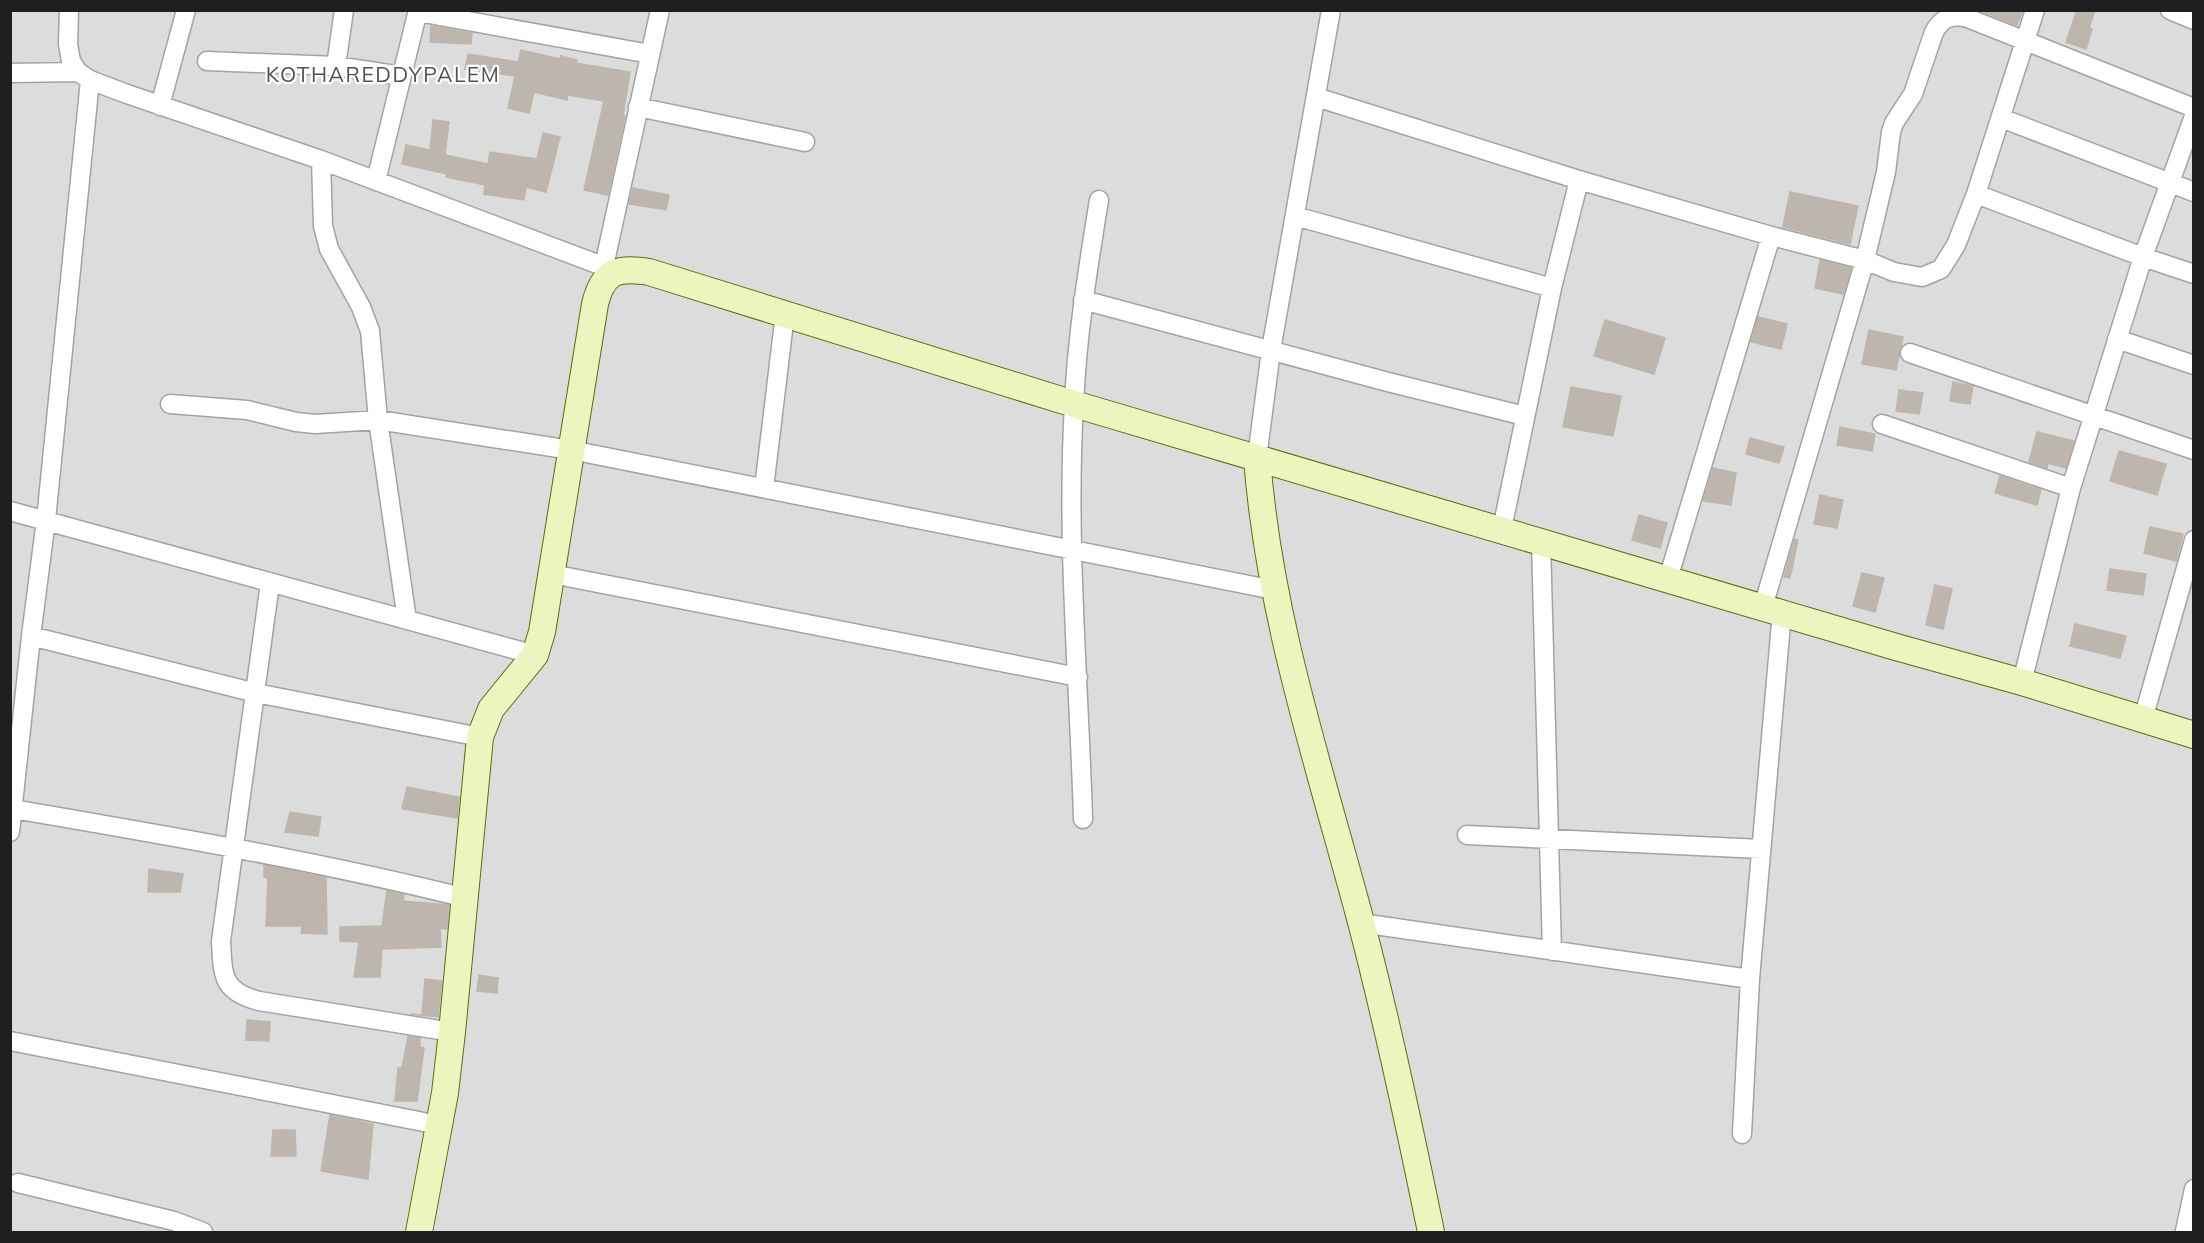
<svg xmlns="http://www.w3.org/2000/svg" width="2204" height="1243" font-family="Mulish,sans-serif">
<style>
.residential{fill:#dddcdc}
.building{fill:#bcb6af;stroke:#bfb6a9;stroke-width:1.5}
.lines{fill:none;stroke-linecap:round;stroke-linejoin:round}
.street-casing{stroke:#a3a3a3;stroke-width:21}
.secondary-casing{stroke:#576f0d;stroke-width:28}
.street{stroke:#fff;stroke-width:18}
.secondary{stroke:#ebf5bd;stroke-width:26}
.labels{text-anchor:middle;dominant-baseline:central;stroke-width:4.5;stroke-linejoin:round;paint-order:stroke}
.quarter-label{font-size:21px;letter-spacing:1.5px;fill:#525252;stroke:#fff}
</style>
<rect width="100%" height="100%" fill="#efede6"/>
<path class="residential" d="M11,11h2182v1221h-2182z"/>
<path class="building" d="M1979,10h44l-6,15z
M2077,10h18l-6,18 3,1 -6,20 -20,-7z
M431,26l41,7 -1,11 -41,-2z
M521,50l39,9 1,-3 16,4 -1,3 54,9 -7,44h2l-17,79 -24,-5 20,-89 -36,-6 -1,5 -33,-8 -5,21 -21,-5 7,-32 -50,-7 3,-15 50,8z
M433,120l16,2 -4,33 43,9 2,-12 47,7 6,-26 17,4 -14,55 -20,-5 -2,13 -40,-6 1,-9 -39,-8 1,-3 -45,-10 4,-19 24,5z
M633,188l36,7 -3,15 -37,-6z
M1790,192l68,14 -8,38 -67,-17z
M1820,260l31,8 -8,26 -28,-6z
M1758,317l29,7 -6,25 -30,-7z
M1605,320l60,18 -11,36 -60,-18z
M1869,330l34,7 -7,33 -34,-6z
M1953,382l20,4 -3,18 -20,-3z
M1571,387l50,9 -8,40 -50,-9z
M1899,390l24,3 -4,21 -23,-3z
M1840,427l35,7 -3,17 -35,-6z
M2037,432l37,9 -8,27 -18,-5 -1,5 -18,-6z
M1750,438l34,9 -5,16 -33,-9z
M2119,451l47,13 -9,31 -47,-14z
M1713,468l23,5 -5,32 -28,-4z
M2000,476l41,14 -4,15 -42,-12z
M1820,495l23,5 -6,28 -23,-4z
M1639,515l28,8 -7,25 -28,-8z
M2150,527l33,7 -7,27 -32,-8z
M1795,539l3,1 -8,38 -6,-1z
M2110,569l36,5 -3,21 -36,-5z
M1862,573l22,5 -9,34 -22,-6z
M1935,585l17,4 -9,40 -17,-4z
M2075,624l51,12 -6,22 -50,-12z
M407,787l52,10 -2,21 -55,-9z
M290,812l31,5 -3,19 -33,-4z
M264,865l62,13 1,56 -26,-1 1,-7h-36l2,-48 -4,-1z
M149,869l34,5 -3,18h-32z
M387,891l17,4 -1,6 46,4 -2,24 -7,-1 1,19 -59,2 -2,28h-26l5,-35 -19,-1v-14l42,-1z
M479,975l19,3 -1,15 -20,-2z
M425,979l17,2 -4,36 -27,-3 11,1z
M247,1020l23,2 -1,19 -23,-1z
M408,1036l12,2v9l4,1 -7,53h-22l3,-33h4z
M330,1115l43,9 -5,55 -47,-8z
M273,1130h22l1,26h-25z"/>
<g class="lines">
<g class="street-casing">
<path id="street" d="M69,10l-1,34 3,17 7,11 12,8 37,14 194,66 295,111
M2170,10l24,10
M418,12l232,42
M207,61l129,5 66,10
M336,66l8,-56
M10,73l68,-1
M1316,97l263,83 192,56 94,24 29,12 28,5 19,-8 15,-24 20,-51 59,-184
M160,106l26,-96
M638,107l167,35
M2001,118l193,74
M321,160l2,66 6,23 32,58 9,24 8,89 29,200
M376,181l42,-171
M1976,194l167,63 51,17
M1295,216l257,72
M604,266l56,-256
M1083,300l305,82 137,34
M2117,339l77,26
M1910,353l284,97
M170,404l77,6 49,12 19,2 63,-4 193,30 703,140
M1882,424l189,64
M1257,458l14,-108 60,-340
M764,488l21,-174
M10,511l525,144
M1502,529l50,-241 27,-108
M1541,541l11,410
M552,574l526,103
M1668,579l103,-343
M270,583l-49,358c2,34 0,50 38,60l193,31
M1763,607l102,-347 21,-88 5,-40 3,-9 19,-29 21,-62c8,-14 16,-17 31,-15l229,91
M31,636l225,57 224,44
M2022,682l49,-194 72,-231 51,-141
M2143,719l51,-179
M13,809c152,26 304,52 453,89
M1083,819c-4,-138 -17,-277 -9,-415 3,-69 14,-136 25,-204
M10,832l21,-196 15,-116 44,-440
M1467,835l294,14
M1361,923l389,56
M10,1041l429,84
M1742,1134l8,-155 32,-367
M18,1183l156,38 29,11
M2185,1231l9,-42"/>
</g>
<g class="secondary-casing">
<path id="secondary" d="M1257,458c12,160 63,310 104,464 27,103 49,207 70,310
M419,1232l26,-139 7,-61 28,-295 11,-28 44,-54 7,-23 53,-328c8,-33 22,-37 54,-32l425,132 822,243 126,35 172,53"/>
</g>
<use href="#street" class="street"/>
<use href="#secondary" class="secondary"/>
</g>
<g class="labels">
<g class="quarter-label">
<text x="383" y="74">KOTHAREDDYPALEM</text>
</g>
</g>
<rect width="2204" height="1243" fill="none" stroke="#1f1f1f" stroke-width="24"/>
</svg>
